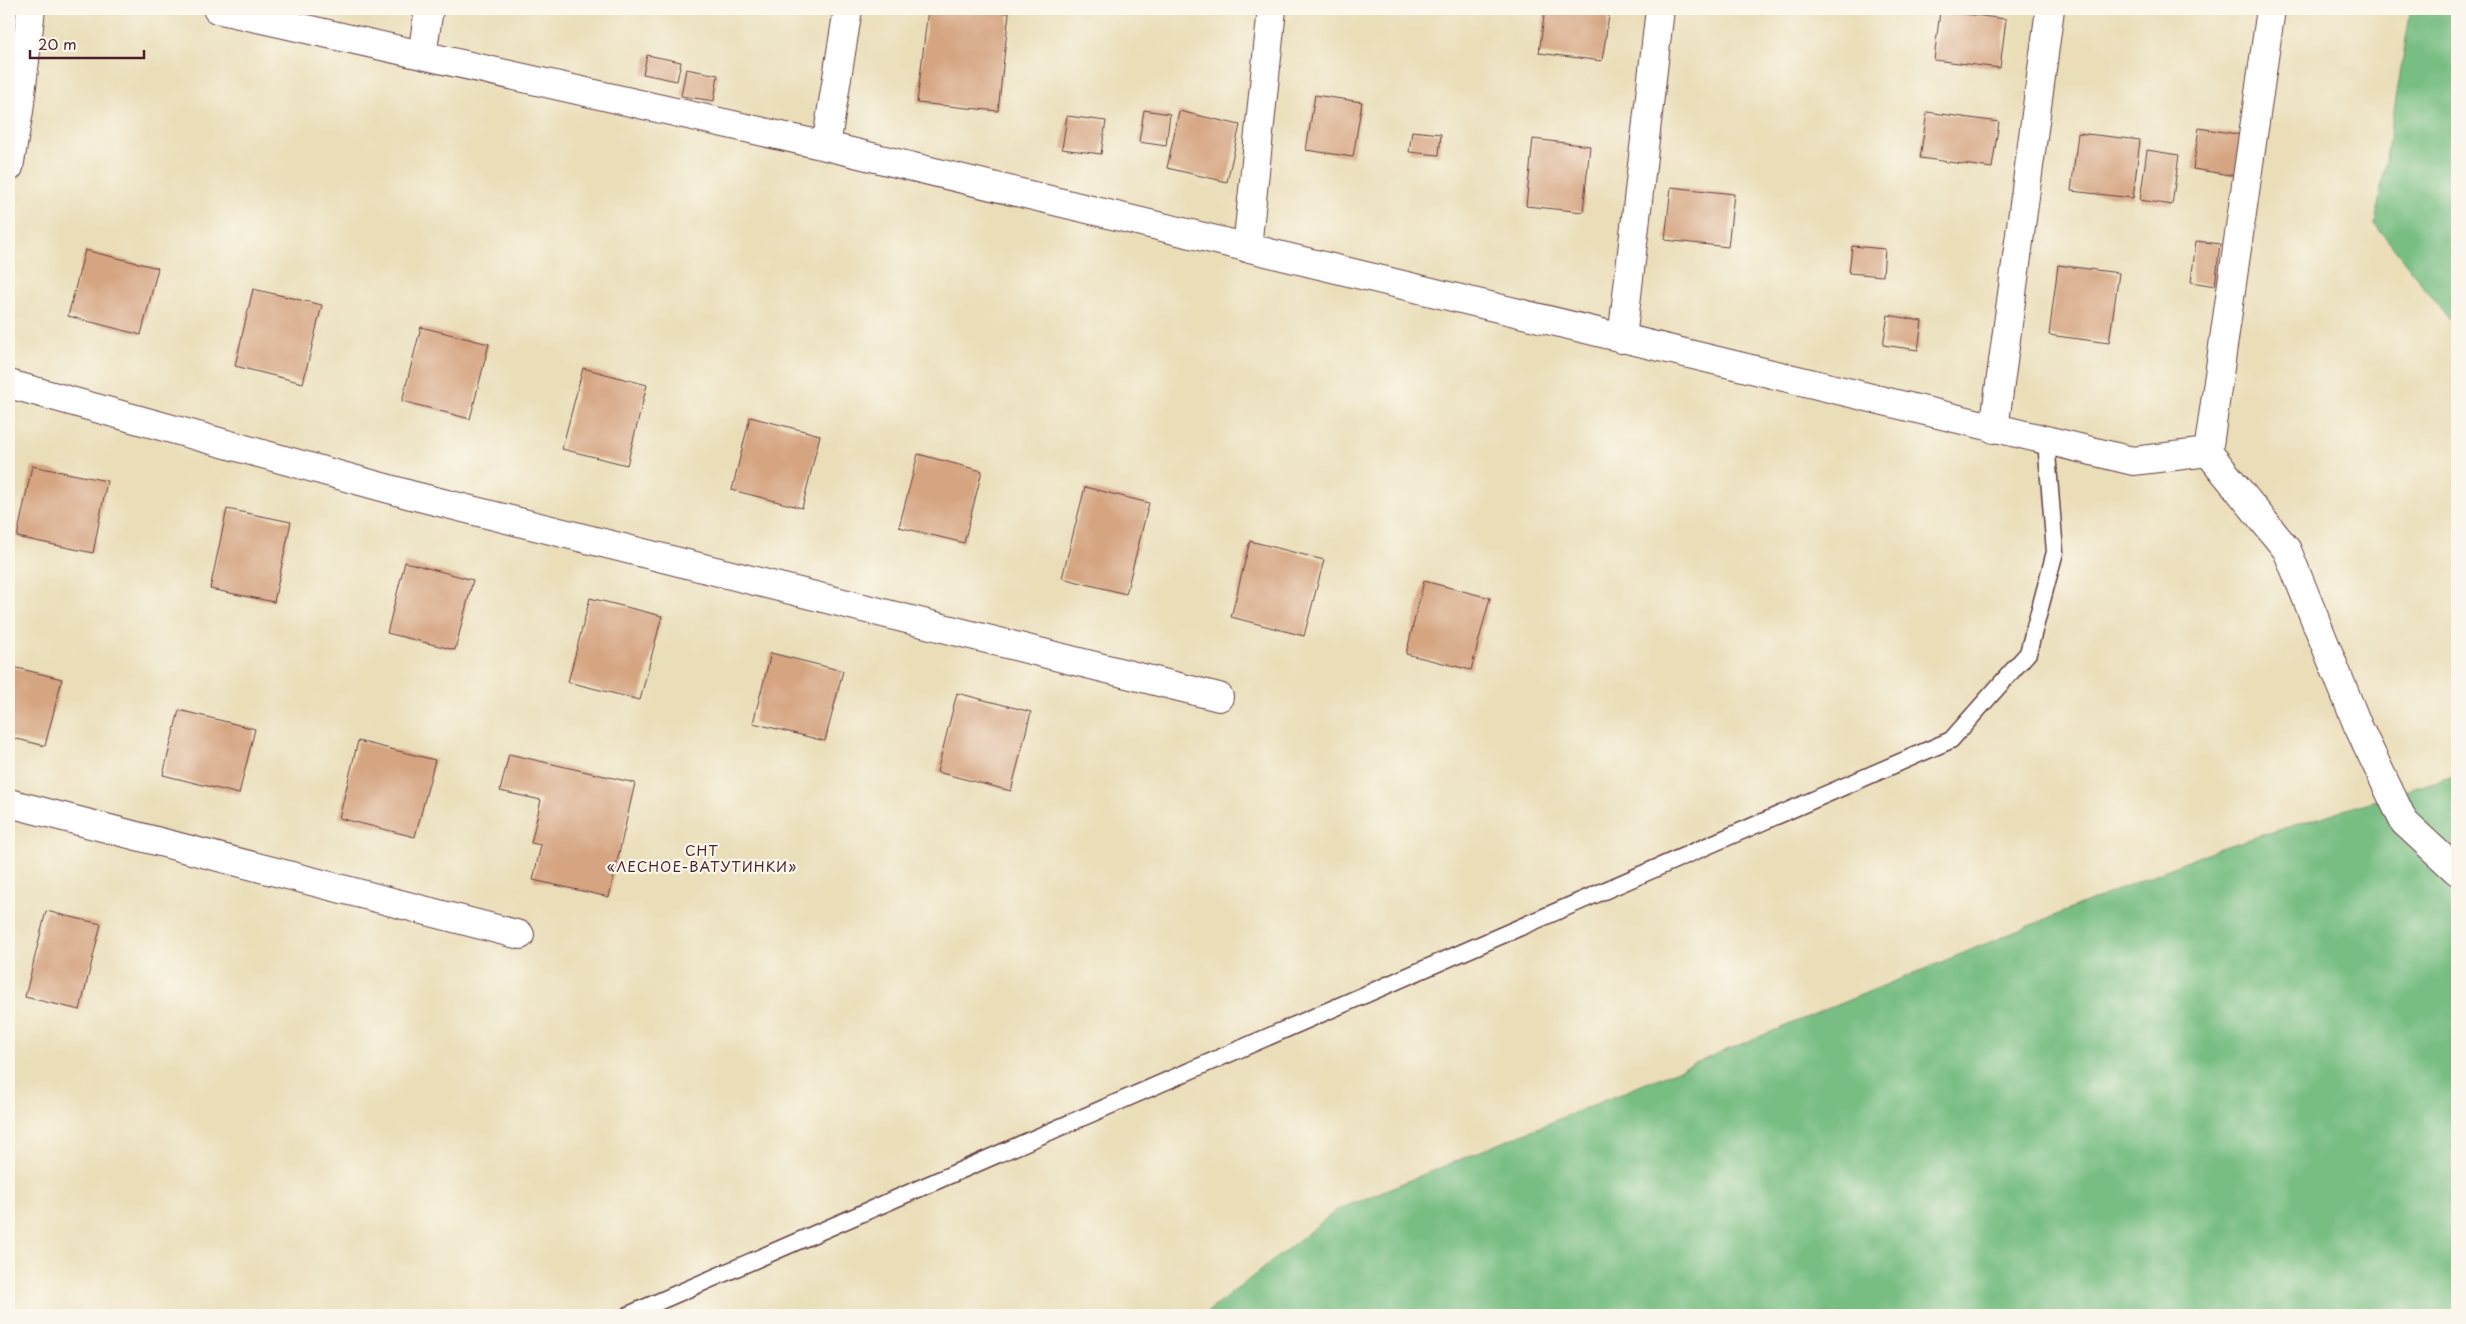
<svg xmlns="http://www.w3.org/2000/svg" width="2466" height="1324" font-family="'Playpen Sans',sans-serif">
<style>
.forest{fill:#78be83;stroke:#616e57}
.building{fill:#d5a481}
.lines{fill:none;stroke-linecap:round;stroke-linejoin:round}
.service-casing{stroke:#623c40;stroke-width:19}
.minor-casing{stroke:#623c40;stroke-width:30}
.service{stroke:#fff;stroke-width:16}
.minor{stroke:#fff;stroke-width:28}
.labels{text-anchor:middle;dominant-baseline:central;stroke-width:4.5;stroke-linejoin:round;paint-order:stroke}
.neighbourhood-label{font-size:14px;letter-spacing:1px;fill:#4a1f2b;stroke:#fbf7ec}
</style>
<rect width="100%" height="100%" fill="#fbf7ec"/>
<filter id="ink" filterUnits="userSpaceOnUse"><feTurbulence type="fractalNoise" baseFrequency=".02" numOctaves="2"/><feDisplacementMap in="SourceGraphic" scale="10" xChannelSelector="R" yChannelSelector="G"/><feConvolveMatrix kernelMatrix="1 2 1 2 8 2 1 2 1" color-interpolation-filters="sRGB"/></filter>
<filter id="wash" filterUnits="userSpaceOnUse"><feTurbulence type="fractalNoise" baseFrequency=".0096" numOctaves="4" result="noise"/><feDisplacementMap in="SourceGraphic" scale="20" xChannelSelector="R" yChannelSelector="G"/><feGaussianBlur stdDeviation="1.12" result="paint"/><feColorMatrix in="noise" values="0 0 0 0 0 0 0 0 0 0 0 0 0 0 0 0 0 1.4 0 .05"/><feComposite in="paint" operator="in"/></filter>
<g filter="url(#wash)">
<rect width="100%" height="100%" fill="#eadeb9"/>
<path class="forest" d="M2411,9h46v320l-82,-105z
M2457,775v540h-1253l133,-105 880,-361z"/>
<g id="blocks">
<path class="building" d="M928,9h44l37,4 -11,98 -81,-8z
M1545,9h65l-8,52 -63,-8z
M1732,9h31v4z
M1940,11l66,8 -6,49 -66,-8z
M647,55l34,7 -4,19 -34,-7z
M686,69l32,6 -4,26 -33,-5z
M1315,95l47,7 -9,55 -47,-7z
M1144,110l26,4 -4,32 -27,-4z
M1179,111l61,14 -13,57 -60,-14z
M1927,112l72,10 -7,46 -72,-10z
M1067,116l39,5 -5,33 -39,-5z
M2199,128l44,7 -7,41 -43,-7z
M1412,131l29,3 -2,21 -30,-3z
M2078,133l62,7 -7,58 -62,-7z
M1533,139l57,7 -7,66 -57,-6z
M2147,150l32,5 -7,50 -32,-5z
M1671,187l63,7 -6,53 -63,-7z
M2196,241l24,3 -5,42 -24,-4z
M1852,246l33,3 -2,27 -34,-3z
M85,250l73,18 -17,67 -73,-19z
M2058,265l61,8 -10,70 -60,-8z
M253,289l69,16 -19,78 -68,-17z
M1888,315l34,6 -4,29 -35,-5z
M421,327l68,17 -19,75 -68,-18z
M583,368l64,17 -20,80 -65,-16z
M750,417l70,18 -18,73 -70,-18z
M918,454l64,17 -18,72 -65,-16z
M32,466l75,15 -14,72 -76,-16z
M1085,487l64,16 -23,91 -64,-16z
M227,509l64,13 -17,80 -64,-13z
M1250,541l74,19 -20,76 -73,-19z
M405,562l68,18 -18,70 -68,-17z
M1424,581l66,17 -19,72 -65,-16z
M590,598l72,18 -22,84 -72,-18z
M771,653l72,18 -18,70 -72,-18z
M9,666l53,13 -17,67 -36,-9z
M957,693l74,19 -20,79 -74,-19z
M179,710l76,19 -16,65 -76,-19z
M358,741l77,19 -20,77 -76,-19z
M509,754l126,29 -26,114 -76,-17 8,-35 -10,-2 10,-43 -41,-9z
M46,911l55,13 -21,86 -55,-13z"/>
</g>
</g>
<g filter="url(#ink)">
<use href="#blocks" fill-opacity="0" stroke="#623c40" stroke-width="1"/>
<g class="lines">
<g class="service-casing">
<path id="service" d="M628,1315l1323,-575 77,-87 27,-101 -9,-111"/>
</g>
<g class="minor-casing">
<path id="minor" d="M217,9l609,137 1307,315 75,-9 79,98 71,176 46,96 53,49
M422,55l7,-46
M826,146l22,-137
M9,167l10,-56 12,-102
M1247,248l25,-239
M1622,339l38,-330
M9,384l402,111 808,202
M1994,429l56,-420
M2208,452l63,-443
M9,803l511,132"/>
</g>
<use href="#service" class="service"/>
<use href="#minor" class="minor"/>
</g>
</g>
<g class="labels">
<g class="neighbourhood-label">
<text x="702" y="850">СНТ<tspan x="702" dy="16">«ЛЕСНОЕ-ВАТУТИНКИ»</tspan></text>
</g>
</g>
<rect width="2466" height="1324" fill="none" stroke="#fbf7ec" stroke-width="30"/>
<path d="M30 50v8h114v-8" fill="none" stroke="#4a1f2b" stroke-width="2.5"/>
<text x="38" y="50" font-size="15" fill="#4a1f2b" stroke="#fbf7ec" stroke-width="4" paint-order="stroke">20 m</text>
</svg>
